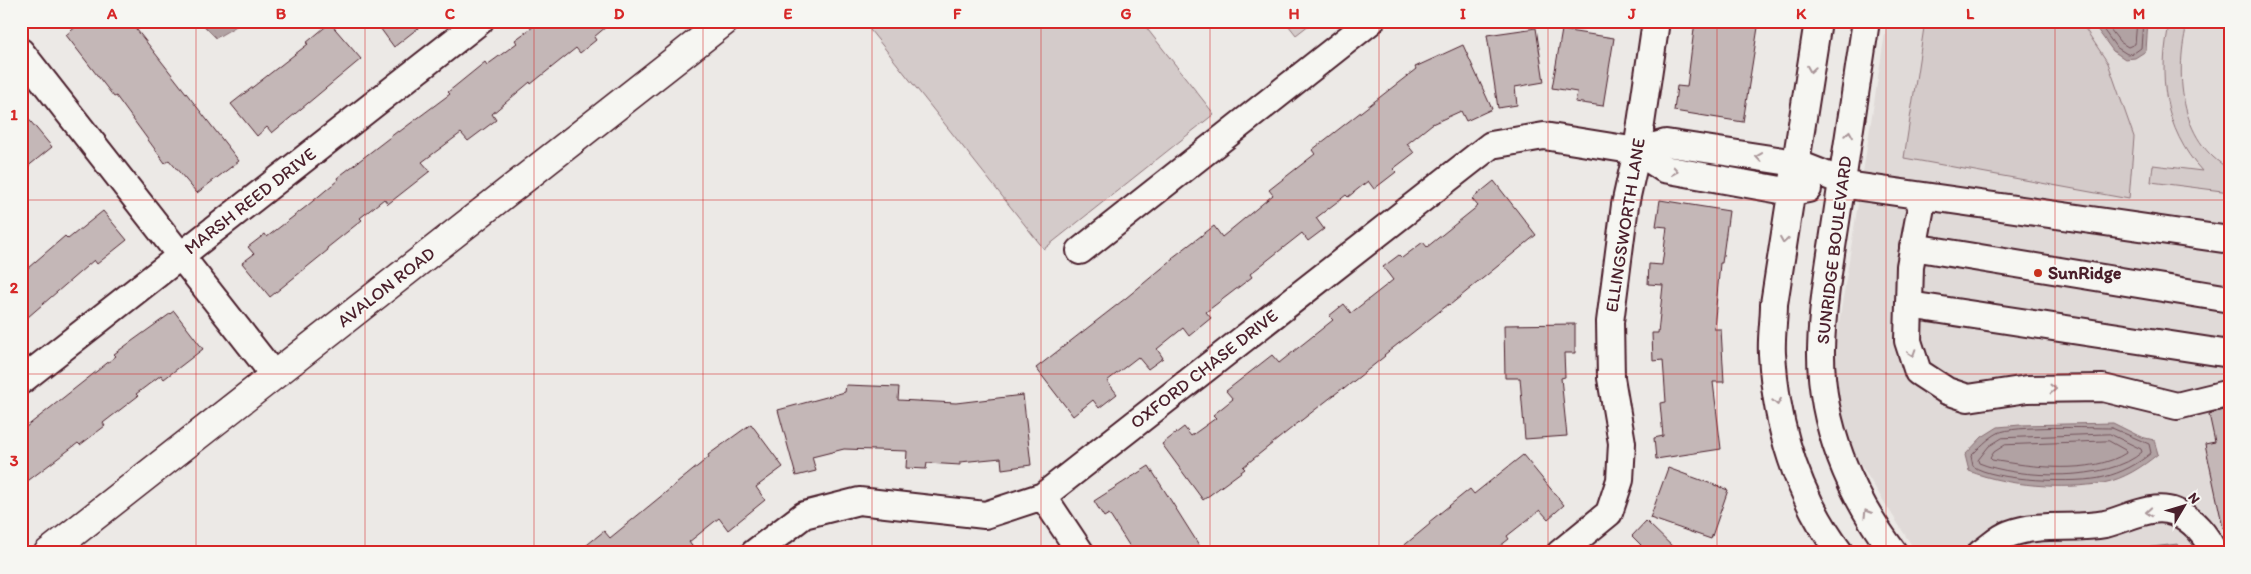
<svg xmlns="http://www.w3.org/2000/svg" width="2251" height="574" font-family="Itim,sans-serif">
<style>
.built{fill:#e0dad8}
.green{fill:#d4cbca;stroke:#8f757a}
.water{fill:#b1a2a3;stroke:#886e73}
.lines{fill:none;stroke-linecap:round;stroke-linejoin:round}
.shore{stroke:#73535b;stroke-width:1}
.building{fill:#c4b7b7;stroke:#4a1f2b}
.minor-casing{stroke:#4a1f2b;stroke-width:30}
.major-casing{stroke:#4a1f2b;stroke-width:31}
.minor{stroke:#f6f6f2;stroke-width:26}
.major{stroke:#f6f6f2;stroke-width:28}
.oneway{stroke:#a99598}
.grid{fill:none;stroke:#d62828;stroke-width:1;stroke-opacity:0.55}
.poi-dot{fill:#c8321e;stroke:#f6f6f2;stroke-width:2}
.labels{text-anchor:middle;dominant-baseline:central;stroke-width:4;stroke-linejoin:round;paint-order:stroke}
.street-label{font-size:18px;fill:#4a1f2b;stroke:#f6f6f2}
.poi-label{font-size:18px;font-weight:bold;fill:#4a1f2b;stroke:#f6f6f2;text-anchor:start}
.neatline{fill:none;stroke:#d62828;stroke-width:2}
.grid-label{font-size:16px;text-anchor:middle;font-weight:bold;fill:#d62828}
</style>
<rect width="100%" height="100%" fill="#ece9e6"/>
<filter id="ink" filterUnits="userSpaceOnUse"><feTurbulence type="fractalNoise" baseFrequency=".02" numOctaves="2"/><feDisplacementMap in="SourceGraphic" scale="10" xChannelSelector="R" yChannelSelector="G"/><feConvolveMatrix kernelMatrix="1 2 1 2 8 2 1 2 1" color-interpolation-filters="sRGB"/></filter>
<g filter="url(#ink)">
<path class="built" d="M1887,21h343v532h-313l-3,-4 -85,-134 8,-79z"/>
<path class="green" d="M863,21h278l73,93 -170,135z
M1285,21h29l-18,14z
M1925,21h155l28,42 26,74 -5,62 -225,-41z
M2170,21h18c-14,50 -9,121 42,148v23l-79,-10 2,-17 49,6c-38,-42 -45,-96 -32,-150z"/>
<path class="water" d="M199,21h46l-29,17z
M2091,21h57l-2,30 -11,7 -10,1 -12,-8z
M2113,423l28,14 13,3 4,14c-16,13 -34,25 -55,29 -40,7 -96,3 -134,-12l-4,-16 17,-18 16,-10 22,-2z
M2178,544l5,9h-84z"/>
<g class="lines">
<path class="shore" d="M2097,21l19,26 11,7 7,-1 7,-5 2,-27
M2104,21l16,21 8,5 7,-3 2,-23
M2112,428l37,16 2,9c-13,11 -30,20 -47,24 -24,7 -112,4 -131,-11l-2,-10c9,-9 16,-17 27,-23 16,-8 92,-5 114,-5z
M2110,434l31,15 1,3c-32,30 -124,27 -163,11l-1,-3 11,-14 13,-8z
M2109,441l16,9 1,3c-34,22 -95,14 -134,7l-2,-2 4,-6 11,-7z"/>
</g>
<path class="building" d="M83,21h47l109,140 -42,32 -28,-33 -4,3 -49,-67 -2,1 -48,-62z
M375,21h52l-33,26z
M541,21h72l-19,16 2,3 -16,13 -4,-5 -45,36 -1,-2 -38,32 4,6 -28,21 -7,-8 -39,29 8,9 -42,33 -4,-5 -24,19 2,2 -35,28 1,2 -58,47 -28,-34 12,-9 -6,-7 17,-13 2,3 40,-31 31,-26 -1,-2 61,-47 1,1 51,-38 -2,-2 37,-30 2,3 30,-22 -2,-3z
M1695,21h64l-16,101 -69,-11 3,-25 10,1z
M330,23l31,36 -89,74 -5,-6 -10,9 -26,-32 77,-60 -2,-1z
M1536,28l8,54 -29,5 2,18 -19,3 -11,-73z
M1562,30l52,8 -11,68 -28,-4 2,-10 -25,-4z
M1463,45l29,64 -26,12 -5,-10 -29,13 -25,20 7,9 -21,16 3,3 -22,17 -6,-8 -20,16 -2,-2 -30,23 8,11 -16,12 -6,-8 -52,41 2,3 -46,35 5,6 -22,18 -6,-8 -26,21 6,9 -15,11 -10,-12 -31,24 10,13 -18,14 -6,-8 -20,16 -37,-48 90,-70 47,-39 -1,-1 42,-32 8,11 51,-42 -4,-5 46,-36 -3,-4 104,-81 -1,-2z
M21,110l31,37 -31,25z
M1494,181l42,54 -86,70 -1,-1 -65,51 1,1 -41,33 -1,-1 -45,35 -55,44 2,2 -42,31 -41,-56 22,-17 7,9 25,-18 -3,-3 20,-16 -7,-8 46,-36 7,8 54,-43 -4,-4 15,-12 7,9 42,-33 -10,-13 16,-12 3,3 21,-16 4,5 26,-21 25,-20 -6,-7z
M1660,200l69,11 -7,52h-2l-6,66h7l3,53h-11l8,67 -65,10 -2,-21 9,-2 -3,-33 6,-1 -3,-42 -10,1 -1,-28h6l5,-48 -15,-1 1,-20 13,1 5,-38 -11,-1z
M103,211l24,29 -30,24 -3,-4 -66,57 -7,-8v-35l44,-38 3,3z
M174,311l29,38 -39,30 -3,-4 -25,19 2,2 -35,27 2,3 -25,19 -2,-2 -57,43v-55l95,-75 -2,-2z
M1575,324v29h-11l1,24 -4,1 6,58 -42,3 -5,-61h-15l-1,-53z
M846,385l53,2 -1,13 58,3 67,-8 8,70 -29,4 -1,-11 -41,4v3l-33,-2 -1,6 -20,-1 1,-17 -63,-2 -32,8 4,14 -20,5 -18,-66 67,-18z
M2230,408v120h-7l-18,-84 10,-2 -6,-28z
M751,424l32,43 -27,20 9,13 -37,30 -9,-12 -30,24 8,11h-120l27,-22 6,7 99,-81 -1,-2z
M1523,455l41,50 -16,14 -8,-9 -33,26 2,3 -18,14h-96l35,-29 -1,-2 41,-33 4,5z
M1149,466l55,87h-70l-25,-39 -5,3 -10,-16z
M1668,468l60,22 -17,49 -61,-21z
M1646,521l33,32h-45l7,-8 -9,-9z"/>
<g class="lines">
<g class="minor-casing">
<path id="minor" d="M1818,21l-44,283c0,16 -3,33 -2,50 4,71 25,141 68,199
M1866,21c-9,62 -19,125 -28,187 -7,47 -16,95 -17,142 -1,74 29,145 73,203
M21,52l253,323
M1637,151l27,18 128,23 16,-3
M1923,196l-13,70 -2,75 10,31 29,19 21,7 59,-9 76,-1 74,18 53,-13
M1913,247l317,52
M1080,251l291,-230
M1909,305l321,49
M21,381l459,-360
M1043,496l38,57
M754,553l50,-38 55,-14 126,14 58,-19 448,-351 53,-9 93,15 29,-8 130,20 58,23 376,54
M1560,553l49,-40 11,-33 2,-37 -11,-65 -1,-56 15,-117 12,-54 19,-130
M1981,553c9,-6 19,-16 28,-19 31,-12 65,-4 96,-10 22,-5 47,-21 70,-12 18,7 32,24 39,41"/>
</g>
<g class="major-casing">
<path id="major" d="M48,553l677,-532"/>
</g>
<use href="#minor" class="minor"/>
<use href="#major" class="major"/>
</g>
<defs><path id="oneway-chevron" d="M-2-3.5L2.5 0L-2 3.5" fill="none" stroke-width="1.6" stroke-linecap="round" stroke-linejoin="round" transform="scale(1.25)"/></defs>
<g class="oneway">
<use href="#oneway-chevron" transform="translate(1811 69) rotate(99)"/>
<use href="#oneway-chevron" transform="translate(1849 134) rotate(-81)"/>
<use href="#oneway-chevron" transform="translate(1759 157) rotate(-171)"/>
<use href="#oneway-chevron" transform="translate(1675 171) rotate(9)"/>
<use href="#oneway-chevron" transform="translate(1784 240) rotate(99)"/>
<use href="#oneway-chevron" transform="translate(1912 353) rotate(72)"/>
<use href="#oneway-chevron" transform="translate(2053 389) rotate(-1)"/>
<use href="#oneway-chevron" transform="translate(1777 402) rotate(80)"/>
<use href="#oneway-chevron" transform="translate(2149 512) rotate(175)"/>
<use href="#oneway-chevron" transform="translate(1867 513) rotate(-121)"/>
</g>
</g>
<path class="grid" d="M196,21v532M365,21v532M534,21v532M703,21v532M872,21v532M1041,21v532M1210,21v532M1379,21v532M1548,21v532M1717,21v532M1886,21v532M2055,21v532M21,200h2209M21,374h2209"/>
<circle class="poi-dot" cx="2038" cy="273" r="5"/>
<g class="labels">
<g class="street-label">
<text transform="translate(250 201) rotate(-38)">MARSH REED DRIVE</text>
<text transform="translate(1625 225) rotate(-81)">ELLINGSWORTH LANE</text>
<text transform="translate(1834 250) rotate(-83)">SUNRIDGE BOULEVARD</text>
<text transform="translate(386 287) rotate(-38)">AVALON ROAD</text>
<text transform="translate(1204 369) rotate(-38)">OXFORD CHASE DRIVE</text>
</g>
<g class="poi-label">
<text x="2048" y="273">SunRidge</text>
</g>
</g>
<rect width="2251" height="574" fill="none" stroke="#f6f6f2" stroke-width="55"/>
<g transform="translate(2184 506) rotate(52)" stroke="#f6f6f2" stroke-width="4" paint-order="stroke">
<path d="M0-4L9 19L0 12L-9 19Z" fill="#4a1f2b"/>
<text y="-8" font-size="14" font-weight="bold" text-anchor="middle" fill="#4a1f2b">N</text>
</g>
<rect x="28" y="28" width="2196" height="518" class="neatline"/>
<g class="grid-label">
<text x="112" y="19">A</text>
<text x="281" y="19">B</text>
<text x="450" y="19">C</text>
<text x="619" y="19">D</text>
<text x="788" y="19">E</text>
<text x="957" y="19">F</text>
<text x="1126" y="19">G</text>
<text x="1294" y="19">H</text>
<text x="1463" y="19">I</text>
<text x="1632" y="19">J</text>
<text x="1801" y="19">K</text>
<text x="1970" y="19">L</text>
<text x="2139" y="19">M</text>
<text x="14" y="120">1</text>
<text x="14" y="293">2</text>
<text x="14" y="466">3</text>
</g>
</svg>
